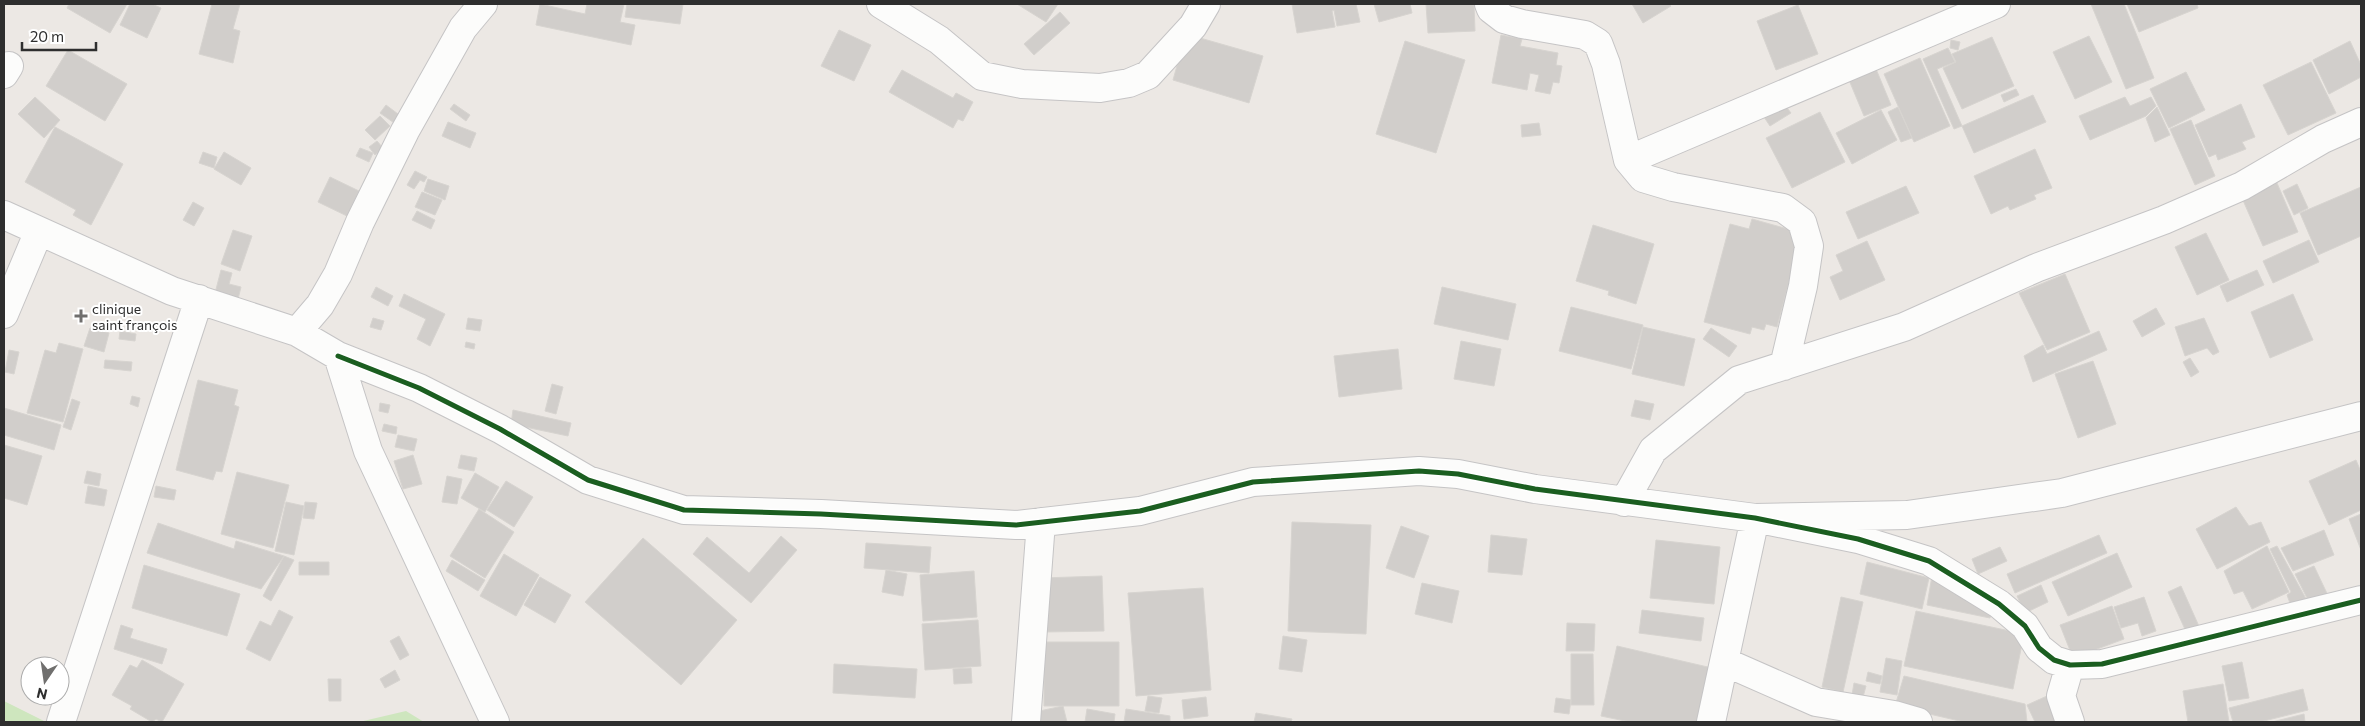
<svg xmlns="http://www.w3.org/2000/svg" width="2365" height="726" font-family="Commissioner,sans-serif">
<style>
.green{fill:#cee6be}
.building{fill:#d1cecb;stroke:#d7d4d0}
.lines{fill:none;stroke-linecap:round;stroke-linejoin:round}
.minor-casing{stroke:#c5c4c5;stroke-width:30}
.minor{stroke:#fcfcfb;stroke-width:28}
.cycleway-casing{stroke:#fff;stroke-width:8}
.cycleway{stroke:#1b5e20;stroke-width:5}
.poi-dot{fill:#706f6e;stroke:#fff;stroke-width:2}
.labels{text-anchor:middle;dominant-baseline:central;stroke-width:4;stroke-linejoin:round;paint-order:stroke}
.poi-label{font-size:14px;fill:#2e2e2e;stroke:#fff;text-anchor:start}
</style>
<rect width="100%" height="100%" fill="#ece8e4"/>
<path class="green" d="M4,701l42,21h-42z
M406,711l18,11h-65z"/>
<path class="building" d="M69,4h58l-17,29 -43,-25z
M130,4h22l9,4 -14,30 -27,-13z
M212,4h28l-7,25 7,2 -7,32 -34,-9z
M540,4l45,10 2,-10h37l-4,18 15,3 -4,20 -95,-20z
M627,4h56l-3,20 -55,-7z
M1017,4h41l-12,18z
M1292,4h64l4,18 -23,4 -3,-16 -2,1 3,16 -38,6z
M1374,4h36l2,9 -33,9z
M1426,4h48l1,27 -47,2z
M1632,4h37l2,2 -28,17z
M2091,4h33l30,74 -28,11z
M2127,4h70l1,4 -59,24z
M1798,5l20,49 -42,16 -19,-49z
M1060,12l10,11 -36,32 -10,-11z
M839,30l32,15 -17,36 -33,-15z
M1186,34l77,22 -14,47 -76,-23z
M1501,35l21,4 -2,7 38,7 -2,12 6,1 -3,17 -6,-1 -3,12 -15,-3 4,-16 -9,-2 -3,17 -35,-7z
M2089,36l23,46 -37,17 -22,-47z
M1992,37l22,49 -52,23 -19,-41 13,-6 -4,-8z
M1951,40l9,2 -2,8 -8,-2z
M1405,41l60,19 -29,93 -60,-19z
M2350,41l11,24v12l-32,17 -16,-34z
M1948,48l7,14 -18,7 25,57 -8,3 -31,-70z
M68,50l59,34 -22,37 -59,-35z
M1920,58l30,68 -36,16 -30,-68z
M2311,62l25,51 -48,22 -25,-50z
M1876,69l15,36 -27,11 -15,-36z
M902,70l51,28 3,-5 17,9 -10,19 -5,-2 -5,9 -64,-36z
M2186,72l19,38 -36,18 -19,-39z
M2016,89l3,6 -15,7 -3,-7z
M2033,95l13,27 -72,31 -12,-27z
M35,97l25,23 -16,18 -26,-24z
M2125,97l5,9 21,-9 5,9 -10,10 -56,24 -11,-24z
M454,104l16,11 -4,6 -16,-12z
M1784,104l7,9 -21,13 -6,-9z
M2241,104l14,33 -13,5 4,7 -28,11 -2,-6 -7,3 -14,-32z
M386,105l16,12 -5,8 -17,-12z
M1898,107l14,31 -11,4 -13,-30z
M2157,107l13,28 -15,7 -9,-24z
M1881,110l16,30 -45,24 -16,-31z
M1820,112l25,50 -53,26 -26,-50z
M380,116l10,10 -15,14 -10,-10z
M2191,120l24,56 -20,9 -25,-56z
M448,122l28,11 -6,15 -28,-12z
M1539,123l2,12 -19,2 -1,-12z
M55,127l68,37 -32,61 -18,-10 3,-5 -51,-28z
M377,141l6,7 -8,7 -6,-8z
M360,148l13,5 -4,9 -13,-6z
M2035,149l17,39 -18,7 2,4 -26,11 -2,-4 -17,8 -17,-38z
M203,152l14,5 -3,11 -15,-5z
M224,152l27,16 -10,17 -27,-16z
M415,171l12,6 -3,5 -4,-2 -6,9 -7,-4z
M330,177l29,14 -12,25 -29,-14z
M428,179l21,7 -4,14 -21,-9z
M2277,183l21,49 -35,14 -21,-48z
M2297,184l11,24 -14,7 -11,-24z
M1906,186l13,27 -61,26 -12,-27z
M2361,187v49l-43,19 -18,-42z
M422,192l20,8 -7,15 -20,-8z
M193,202l11,6 -10,18 -11,-6z
M417,211l18,9 -4,9 -19,-9z
M1752,219l50,14 -25,94 -11,-3 -2,6 -12,-3 -2,7 -46,-12 26,-98 19,5z
M1593,225l61,19 -18,60 -28,-9 1,-4 -33,-10z
M233,230l19,6 -12,35 -19,-7z
M2206,233l23,47 -32,15 -22,-48z
M2309,240l10,22 -46,21 -10,-22z
M1867,241l18,39 -45,20 -10,-23 13,-6 -7,-16z
M221,270l11,3 -3,11 12,3 -5,20 -23,-6z
M2257,270l7,15 -37,17 -7,-16z
M2065,274l25,58 -43,18 -28,-57z
M376,287l17,9 -5,10 -17,-9z
M1442,287l74,17 -8,36 -74,-16z
M404,294l41,20 -15,32 -13,-7 9,-20 -27,-13z
M2293,294l20,46 -43,18 -19,-46z
M1571,307l72,18 -12,44 -72,-18z
M2156,308l9,16 -23,13 -9,-16z
M373,318l11,3 -3,9 -11,-3z
M468,318l14,2 -2,11 -14,-2z
M2204,318l15,34 -6,3 -6,-7 -22,8 -10,-29z
M1643,327l52,12 -11,47 -52,-12z
M90,328l19,5 -5,19 -20,-6z
M1711,328l26,18 -8,11 -26,-18z
M120,331l16,3 -1,7 -16,-2z
M2099,331l8,19 -74,32 -9,-26 19,-11 4,9z
M1461,341l40,8 -7,37 -40,-7z
M466,342l9,2 -1,5 -9,-2z
M59,343l24,6 -20,73 -36,-9 18,-63 11,3z
M1398,349l4,40 -63,8 -5,-41z
M9,350l10,2 -5,22 -9,-2z
M2190,358l9,14 -8,5 -8,-15z
M105,360l27,2 -1,9 -27,-3z
M2093,361l23,63 -38,14 -23,-64z
M198,380l40,10 -4,15 5,2 -17,65 -6,-1 -3,9 -37,-10z
M552,384l11,3 -7,27 -11,-3z
M132,396l8,2 -2,9 -8,-3z
M72,399l8,3 -9,28 -8,-3z
M1635,400l19,4 -4,16 -19,-4z
M380,403l10,2 -2,8 -9,-2z
M4,408l57,17 -7,25 -50,-15z
M513,410l58,13 -3,13 -57,-12z
M384,424l13,3 -1,7 -14,-3z
M398,435l19,4 -3,12 -19,-4z
M4,445l38,11 -15,49 -23,-7z
M413,455l9,29 -19,5 -9,-28z
M461,455l16,3 -3,13 -16,-3z
M2356,460l5,12v38l-32,15 -20,-44z
M87,471l14,3 -2,12 -15,-3z
M237,472l52,13 -16,63 -52,-14z
M475,473l24,14 -14,25 -24,-14z
M447,476l15,3 -5,25 -15,-2z
M506,481l27,16 -19,30 -27,-17z
M88,486l19,4 -3,16 -19,-3z
M156,486l20,4 -2,10 -20,-3z
M286,502l18,4 -10,49 -19,-4z
M305,502l12,1 -3,16 -11,-1z
M2236,507l13,19 12,-4 9,20 -53,27 -21,-40z
M479,509l35,23 -29,46 -35,-22z
M2361,514v36l-12,-31z
M1292,522l79,3 -5,109 -78,-3z
M158,523l76,26 2,-8 48,15 -23,33 -114,-36z
M1401,526l28,10 -15,42 -28,-10z
M2324,530l10,25 -41,16 -12,-23z
M1491,535l36,4 -5,36 -34,-3z
M2099,535l8,18 -92,40 -8,-19z
M781,536l16,14 -46,53 -58,-49 14,-17 42,36z
M643,538l94,82 -56,65 -96,-83z
M1656,540l64,7 -6,57 -64,-6z
M866,543l65,4 -2,26 -65,-5z
M2267,546l22,46 -37,17 -9,-18 -9,3 -10,-23z
M2277,546l33,60 -16,8 -7,-19 4,-3 -21,-43z
M2000,547l7,14 -29,13 -6,-15z
M2117,553l15,34 -64,29 -16,-34z
M504,554l35,21 -23,41 -36,-20z
M284,556l10,4 -23,41 -8,-5z
M452,560l33,20 -7,11 -32,-20z
M299,562h30v13h-30z
M1867,562l62,16 -7,31 -62,-15z
M144,565l96,29 -13,42 -95,-28z
M2314,566l18,38 -19,6 -18,-36z
M886,570l21,4 -4,22 -21,-4z
M974,571l3,46 -54,4 -3,-46z
M1102,576l2,55 -60,1 -2,-54z
M1932,576l61,28 -3,14 -63,-13z
M540,577l31,18 -16,28 -31,-18z
M1422,583l37,8 -7,32 -37,-9z
M2041,585l7,17 -23,11 -8,-17z
M2181,586l21,47 -13,5 -21,-46z
M1203,588l8,102 -75,6 -8,-103z
M1841,597l22,5 -20,90 -21,-5z
M2144,597l12,34 -14,5 -4,-13 -17,5 -7,-21z
M2112,606l12,33 -51,19 -13,-33z
M279,610l14,7 -23,44 -24,-12 14,-28 11,5z
M1642,610l62,8 -3,23 -62,-8z
M1916,611l108,23 -11,55 -109,-23z
M978,620l3,46 -56,4 -3,-46z
M1567,623l28,1 -1,27h-28z
M121,625l12,4 -3,9 37,11 -5,15 -48,-15z
M399,636l10,19 -9,5 -10,-19z
M1283,636l24,4 -5,32 -23,-3z
M1044,642h75v64h-75z
M1617,646l95,22 -12,54h-70l-29,-6z
M1571,654h22l1,51h-23z
M1886,658l16,3 -5,34 -17,-3z
M142,660l42,24 -22,38 -6,-3 -4,3 -22,-13 2,-3 -20,-11 18,-30 7,3z
M2242,662l7,36 -20,3 -7,-35z
M834,664l83,5 -2,29 -82,-5z
M971,668l1,15 -18,1 -1,-15z
M395,670l5,10 -15,8 -5,-9z
M1868,672l14,4 -2,8 -14,-3z
M1904,676l121,28 2,18h-63l-69,-16z
M328,679h13v22h-12z
M1854,683l12,3 -3,11 -11,-2z
M2223,684l6,38h-41l-5,-31z
M2303,689l5,21 -48,12h-27l-4,-14z
M1148,696l14,2 -3,15 -14,-2z
M2047,696l12,26h-24l-8,-17z
M1206,697l2,19 -24,3 -2,-19z
M1556,698l15,2 -2,14 -15,-2z
M1063,706l4,16h-35l-2,-9z
M1087,709l28,5 -1,8h-29z
M1126,709l44,7v6h-46z
M1256,713l36,6 -1,3h-37z
M2304,714l1,8h-33z"/>
<g class="lines">
<g class="minor-casing">
<path id="minor" d="M881,4l58,36 43,36 40,8 78,4 29,-5 19,-8 45,-49 13,-22
M1489,4l2,5 13,10 18,5 63,11 13,8 8,21 22,96 15,18 30,9 110,21 19,14 7,24 -6,40 -19,80
M4,74l5,-8
M1628,160l368,-156
M4,215l168,76 125,41 41,24 30,95 127,271
M4,314l35,-83
M297,332l23,-27 18,-31 22,-52 45,-91 58,-103 20,-24
M338,356l81,32 81,41 88,51 96,30 137,4 195,11 124,-14 113,-29 166,-11 39,3 77,15 220,29 103,21 71,22 70,43 26,22 14,22 15,12 16,5 32,-1 259,-64
M1624,502l29,-52 86,-70 165,-53 132,-59 128,-48 78,-34 81,-47 38,-17
M1725,662l91,40 78,13 24,7
M61,722l138,-423
M1026,722l15,-200
M1711,722l44,-204 152,-3 155,-22 299,-77
M2070,722l-9,-26 9,-31"/>
</g>
<use href="#minor" class="minor"/>
<g class="cycleway-casing">
<path id="cycleway" d="M338,356l81,32 81,41 88,51 96,30 137,4 195,11 124,-14 113,-29 166,-11 39,3 77,15 220,29 103,21 71,22 70,43 26,22 14,22 15,12 16,5 32,-1 259,-64"/>
</g>
<use href="#cycleway" class="cycleway"/>
</g>
<path class="poi-dot" d="M78.5 308.5h5v5h5v5h-5v5h-5v-5h-5v-5h5z"/>
<g class="labels">
<g class="poi-label">
<text x="92" y="308">clinique<tspan x="92" dy="16">saint françois</tspan></text>
</g>
</g>
<rect width="2365" height="726" fill="none" stroke="#2e2e2e" stroke-width="10"/>
<g transform="translate(45 681) rotate(193)"><circle r="24" fill="#ffffff" stroke="#ababab"/>
<path d="M0-4L9 19L0 12L-9 19Z" fill="#706f6e"/>
<text y="-8" font-size="14" font-weight="bold" text-anchor="middle" fill="#2e2e2e">N</text>
</g>
<path d="M22 42v8h74v-8" fill="none" stroke="#2e2e2e" stroke-width="2.5"/>
<text x="30" y="42" font-size="15" fill="#2e2e2e" stroke="#ffffff" stroke-width="4" paint-order="stroke">20 m</text>
</svg>
